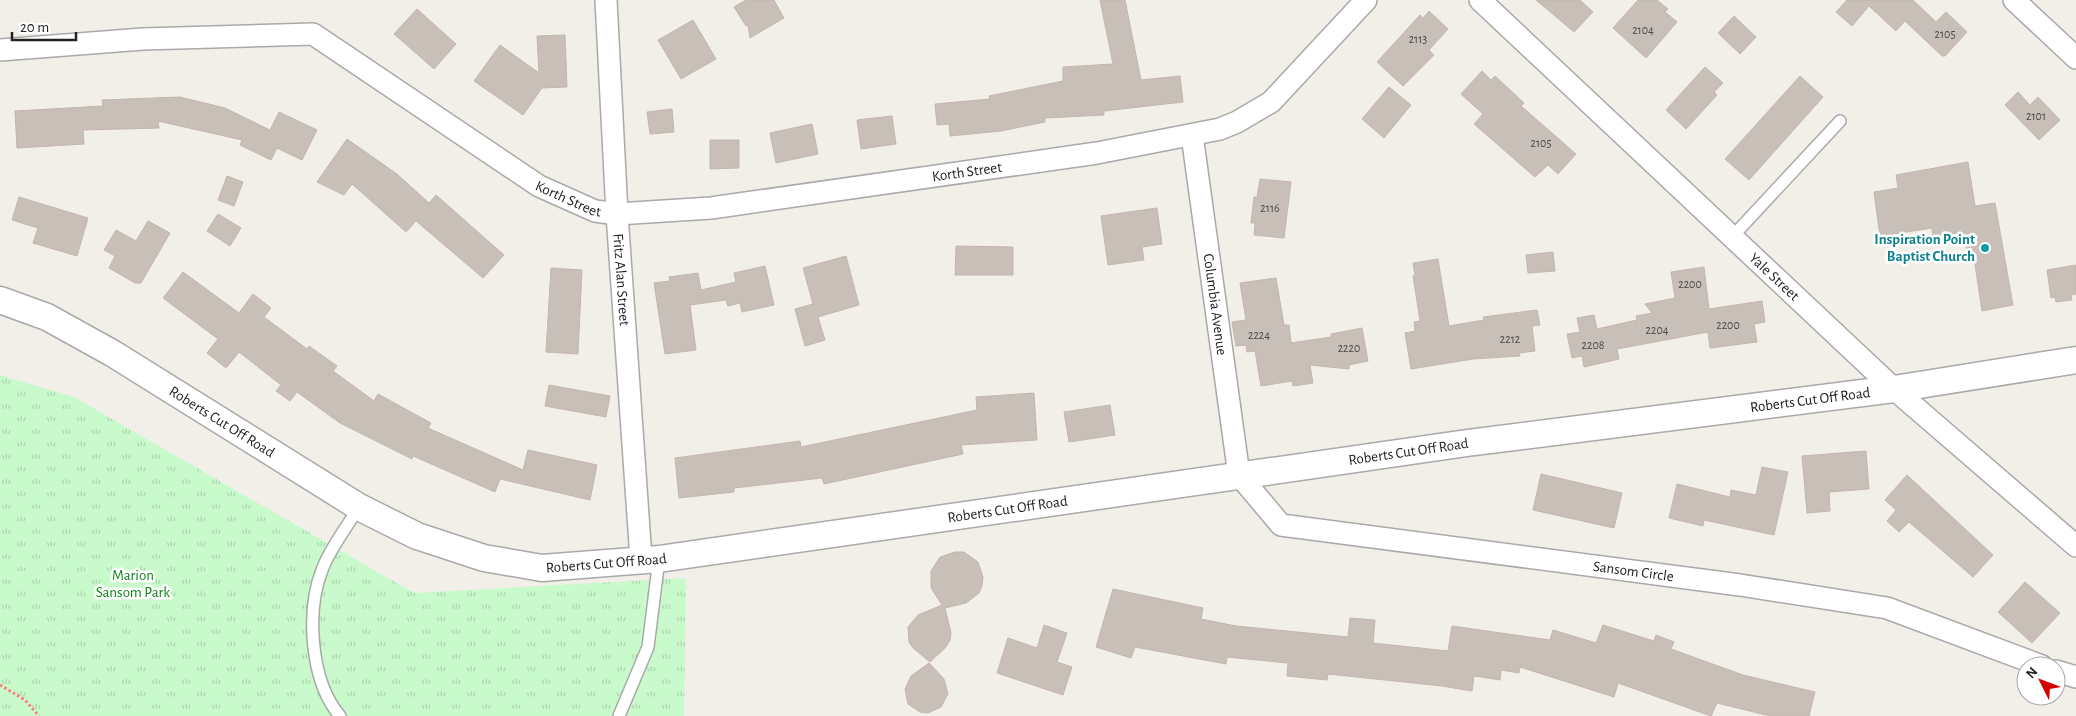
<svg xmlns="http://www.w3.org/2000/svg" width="2076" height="716" font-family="'Alegreya Sans',sans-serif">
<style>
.park{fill:url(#park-tufts)}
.building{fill:#c7bfb8;stroke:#c4b6ab}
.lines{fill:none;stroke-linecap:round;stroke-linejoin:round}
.service-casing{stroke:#a9a9a9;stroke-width:14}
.minor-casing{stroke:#a9a9a9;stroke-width:24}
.tertiary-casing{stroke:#a9a9a9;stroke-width:29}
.path{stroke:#fa8072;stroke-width:3;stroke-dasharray:2.5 2.5;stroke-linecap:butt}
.service{stroke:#fff;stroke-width:11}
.minor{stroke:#fff;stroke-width:21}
.tertiary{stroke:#fff;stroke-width:26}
.culture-dot{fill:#0f9aa8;stroke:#fff;stroke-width:2}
.labels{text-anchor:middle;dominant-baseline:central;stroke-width:5;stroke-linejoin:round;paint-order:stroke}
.number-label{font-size:12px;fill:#4b4948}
.street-label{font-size:15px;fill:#222;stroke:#fff}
.culture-label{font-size:15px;font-weight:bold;fill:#0d838f;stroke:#fff;text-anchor:end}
.park-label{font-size:15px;fill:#0c8416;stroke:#fff}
</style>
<defs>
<pattern id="park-tufts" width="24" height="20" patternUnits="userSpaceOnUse" patternTransform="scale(1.25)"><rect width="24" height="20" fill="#c8facc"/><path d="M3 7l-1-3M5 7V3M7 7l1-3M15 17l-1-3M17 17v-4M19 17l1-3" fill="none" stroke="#acd6af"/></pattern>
</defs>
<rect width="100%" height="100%" fill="#f2efe9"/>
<path class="park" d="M0,375l74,22 340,196 272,-15 -2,138h-684z"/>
<path class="building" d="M746,0h28l10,18 -34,20 -2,-13 -2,1 -12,-19z
M1100,0h25l16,80 39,-4 3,26 -79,9v4l-59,3v4l-44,9 -51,5 -1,-12 -12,1 -2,-21 55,-5 -1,-3 74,-15v-14l50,-3z
M1536,0h44l13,12 -19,20z
M1638,0h19l11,9 -3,3 12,10 -31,36 -33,-30z
M1847,0h66l23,22 10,-10 21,20 -22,24h-3l-37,-35 -9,10 -27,-25 -17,20 -16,-14z
M417,9l39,35 -22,25 -40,-35z
M1429,11l19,18 -19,21 5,5 -31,31 -26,-24 43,-47 3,3z
M1734,16l22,21 -16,17 -22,-21z
M693,20l23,39 -35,20 -23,-39z
M565,35l2,52 -25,1 -19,27 -49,-34 26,-36 39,28 -2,-37z
M1705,67l18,16 -9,9 3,3 -31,34 -20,-19z
M1482,71l9,9 4,-4 29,27 -3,3 55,48 -18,20 -10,-9 -13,12 -61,-53 9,-10 -22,-20z
M1800,76l23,21 -74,83 -24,-21z
M1389,87l22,18 -27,33 -22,-19z
M2018,92l12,13 8,-8 22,23 -21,20 -34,-35z
M180,97l45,11 45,22 9,-18 38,18 -15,30 -25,-12 -6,12 -31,-15 2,-5 -84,-19 1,7 -76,2 1,14 -67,4 -2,-37 88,-5 -1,-6z
M672,109l2,23 -24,2 -3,-22z
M892,116l4,28 -35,5 -4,-29z
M812,124l6,30 -42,9 -6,-30z
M347,139l50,35 32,29 7,-8 68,60 -21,23 -67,-57 -10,11 -54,-48 -8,11 -27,-13z
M710,140h29v28l-29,1z
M1968,162l7,44 20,-3 18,102 -31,6 -8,-53 -6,1 -4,-27 -31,4 -1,-8 -52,8 -6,-44 24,-4 -2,-13z
M227,176l16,6 -9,24 -16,-6z
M1260,179l31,3 -7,56 -30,-3 1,-12h-4l3,-26h3z
M19,197l69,21 -11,38 -44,-13 5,-15 -26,-8z
M1157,208l5,36 -20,3 2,13 -36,5 -7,-49z
M218,214l23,14 -11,18 -23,-15z
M148,221l22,12 -29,50h-6l-26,-15 6,-12 -11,-6 12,-20 20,11z
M956,246l57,1v28h-58z
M1553,252l2,19 -27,2 -2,-18z
M846,256l13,49 -41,12 7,23 -20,6 -10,-37 18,-5 -10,-36z
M1438,259l11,67 35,-6 -1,-3 54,-7 3,15 -8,1 3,25 -16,2 1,3 -47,3 -62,10 -6,-36 10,-2 -1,-9 6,-1 -7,-45 2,-1 -2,-12z
M2076,265v29l-5,1 1,5 -16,2 -1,-5 -4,1 -4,-28z
M765,266l9,39 -32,7 -2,-9 -12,3 -2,-6 -36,5 6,45 -31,4 -11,-71 16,-2 -1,-4 29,-4 3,17 35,-8 -2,-9z
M1704,267l5,42 53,-8 3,21 -11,2 3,18 -47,6 -2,-16 -91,17 2,10 -35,8 -2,-11 -10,2 -5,-24 13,-2 -3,-14 17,-3 3,14 40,-9 -1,-4 16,-3 -7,-9 30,-6 -4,-26z
M551,268l31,2 -4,84 -32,-2z
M183,272l56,41 14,-19 18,14 -7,9 43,32 2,-3 28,20 -4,5 41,30 4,-7 53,29 -3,5 95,42 5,-20 69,15 -7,35 -90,-21 -5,13 -82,-36 -1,3 -72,-36 -43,-31 -7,9 -14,-10 5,-6 -42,-33 -13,16 -19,-15 11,-14 -55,-41z
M1276,278l8,47h5l2,18 40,-6v-3l31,-6 6,33 -19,4v4l-39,-4 3,18 -20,3 -1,-5 -31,5 -6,-35 -8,1 -1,-7 -10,1 -4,-24 14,-2 -6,-37z
M549,385l61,11 -4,21 -61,-11z
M1034,393l3,47 -76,5 2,9 -139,30 -2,-6 -88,10v4l-55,6 -4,-40 125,-17 1,6 176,-37 -1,-13z
M1110,405l5,30 -46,7 -5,-30z
M1866,451l3,38 -40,3 1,19 -23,2 -5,-57z
M1762,467l26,5 -14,63 -70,-15 -1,6 -34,-8 8,-34 53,13 1,-7 25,5z
M1541,474l81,19 -8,35 -81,-18z
M1907,475l86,80 -20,22 -64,-55 -10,10 -12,-11 9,-11 -11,-10z
M955,552h9l14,10 5,15 -1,9 -3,7 -13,10 -21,5 6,25 -1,7 -4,7 -16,15 -17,-14 -4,-6 -1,-15 10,-12 24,-10 -11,-17v-17l9,-14z
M2025,582l35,31 -28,30 -34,-31z
M1113,589l90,19 -2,11 35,7 112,11 2,-19 25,2 -2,23 75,8 4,-25 98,14 3,-10 43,13 7,-18 51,16 2,-6 18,7 -3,7 72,26 72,17 -6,24h-39l-53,-13 -6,13 -93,-33 -4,14 -94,-30 -1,6 -18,-3 -1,10 -26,-4 -2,15 -30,-5 -114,-12 -1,6 -40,-4 1,-13 -61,-6 -1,7 -91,-17 -4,11 -35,-11z
M1044,625l23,8 -10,29 15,5 -9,28 -66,-22 11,-35 29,10z
M929,663l15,16 4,15 -7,13 -13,6 -8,-1 -12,-8 -3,-15 6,-13z"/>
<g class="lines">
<g class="service-casing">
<path id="service" d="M1732,237l108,-116
M340,716c-30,-35 -34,-105 -18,-146 8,-22 25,-43 37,-63
M619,716l29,-69 11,-88"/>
</g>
<g class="minor-casing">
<g id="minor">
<path id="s1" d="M606,0l11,214 24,345"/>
<path id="s2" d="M1480,0l414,389 182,157"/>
<path d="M2014,0l62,58"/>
<path id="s3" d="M0,50l143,-11 170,-5 226,152 56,25 22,3 94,-6 386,-55 123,-24 17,-7 34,-20 95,-102"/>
<path id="s4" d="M1192,135l47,340 42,50 459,60 147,23 155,58"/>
<path d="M2056,671l20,6"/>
</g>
</g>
<g class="tertiary-casing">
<g id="tertiary">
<path id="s5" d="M0,300l47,17 65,36 247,154 58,29 67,22 58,10 117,-9 808,-116 427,-54 182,-29"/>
</g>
</g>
<path class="path" d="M0,685l25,15 14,16"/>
<use href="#service" class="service"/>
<use href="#minor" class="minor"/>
<use href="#tertiary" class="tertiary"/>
</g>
<circle class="culture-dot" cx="1985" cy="248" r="5"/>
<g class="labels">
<g class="number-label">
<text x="1643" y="30">2104</text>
<text x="1945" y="34">2105</text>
<text x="1418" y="39">2113</text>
<text x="2036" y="116">2101</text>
<text x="1541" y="143">2105</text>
<text x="1270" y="208">2116</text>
<text x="1690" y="284">2200</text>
<text x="1728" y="325">2200</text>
<text x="1657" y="330">2204</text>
<text x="1259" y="335">2224</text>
<text x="1510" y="339">2212</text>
<text x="1593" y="345">2208</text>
<text x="1349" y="348">2220</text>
</g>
<g class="street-label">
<text stroke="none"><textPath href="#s3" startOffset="1022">Korth Street</textPath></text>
<text stroke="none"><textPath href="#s3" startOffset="618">Korth Street</textPath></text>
<text stroke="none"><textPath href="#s2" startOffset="404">Yale Street</textPath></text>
<text stroke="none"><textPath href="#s1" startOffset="280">Fritz Alan Street</textPath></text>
<text stroke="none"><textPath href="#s4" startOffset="171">Columbia Avenue</textPath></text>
<text stroke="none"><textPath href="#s5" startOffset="1889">Roberts Cut Off Road</textPath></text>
<text stroke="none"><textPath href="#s5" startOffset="254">Roberts Cut Off Road</textPath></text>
<text stroke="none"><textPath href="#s5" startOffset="1484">Roberts Cut Off Road</textPath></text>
<text stroke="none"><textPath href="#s5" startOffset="1079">Roberts Cut Off Road</textPath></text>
<text stroke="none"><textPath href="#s5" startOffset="674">Roberts Cut Off Road</textPath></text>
<text stroke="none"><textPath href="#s4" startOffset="764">Sansom Circle</textPath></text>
</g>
<g class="culture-label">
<text x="1975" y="239">Inspiration Point<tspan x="1975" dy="17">Baptist Church</tspan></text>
</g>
<g class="park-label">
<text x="133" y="575">Marion<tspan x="133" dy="17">Sansom Park</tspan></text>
</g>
</g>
<g transform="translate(2041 681) rotate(312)"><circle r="24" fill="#ffffff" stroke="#a7a7a7"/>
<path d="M0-4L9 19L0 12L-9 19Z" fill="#d40000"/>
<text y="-8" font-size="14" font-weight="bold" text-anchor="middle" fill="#222222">N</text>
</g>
<path d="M12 32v8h64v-8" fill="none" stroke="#222222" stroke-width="2.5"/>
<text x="20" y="32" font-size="15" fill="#222222" stroke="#ffffff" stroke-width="4" paint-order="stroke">20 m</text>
</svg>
